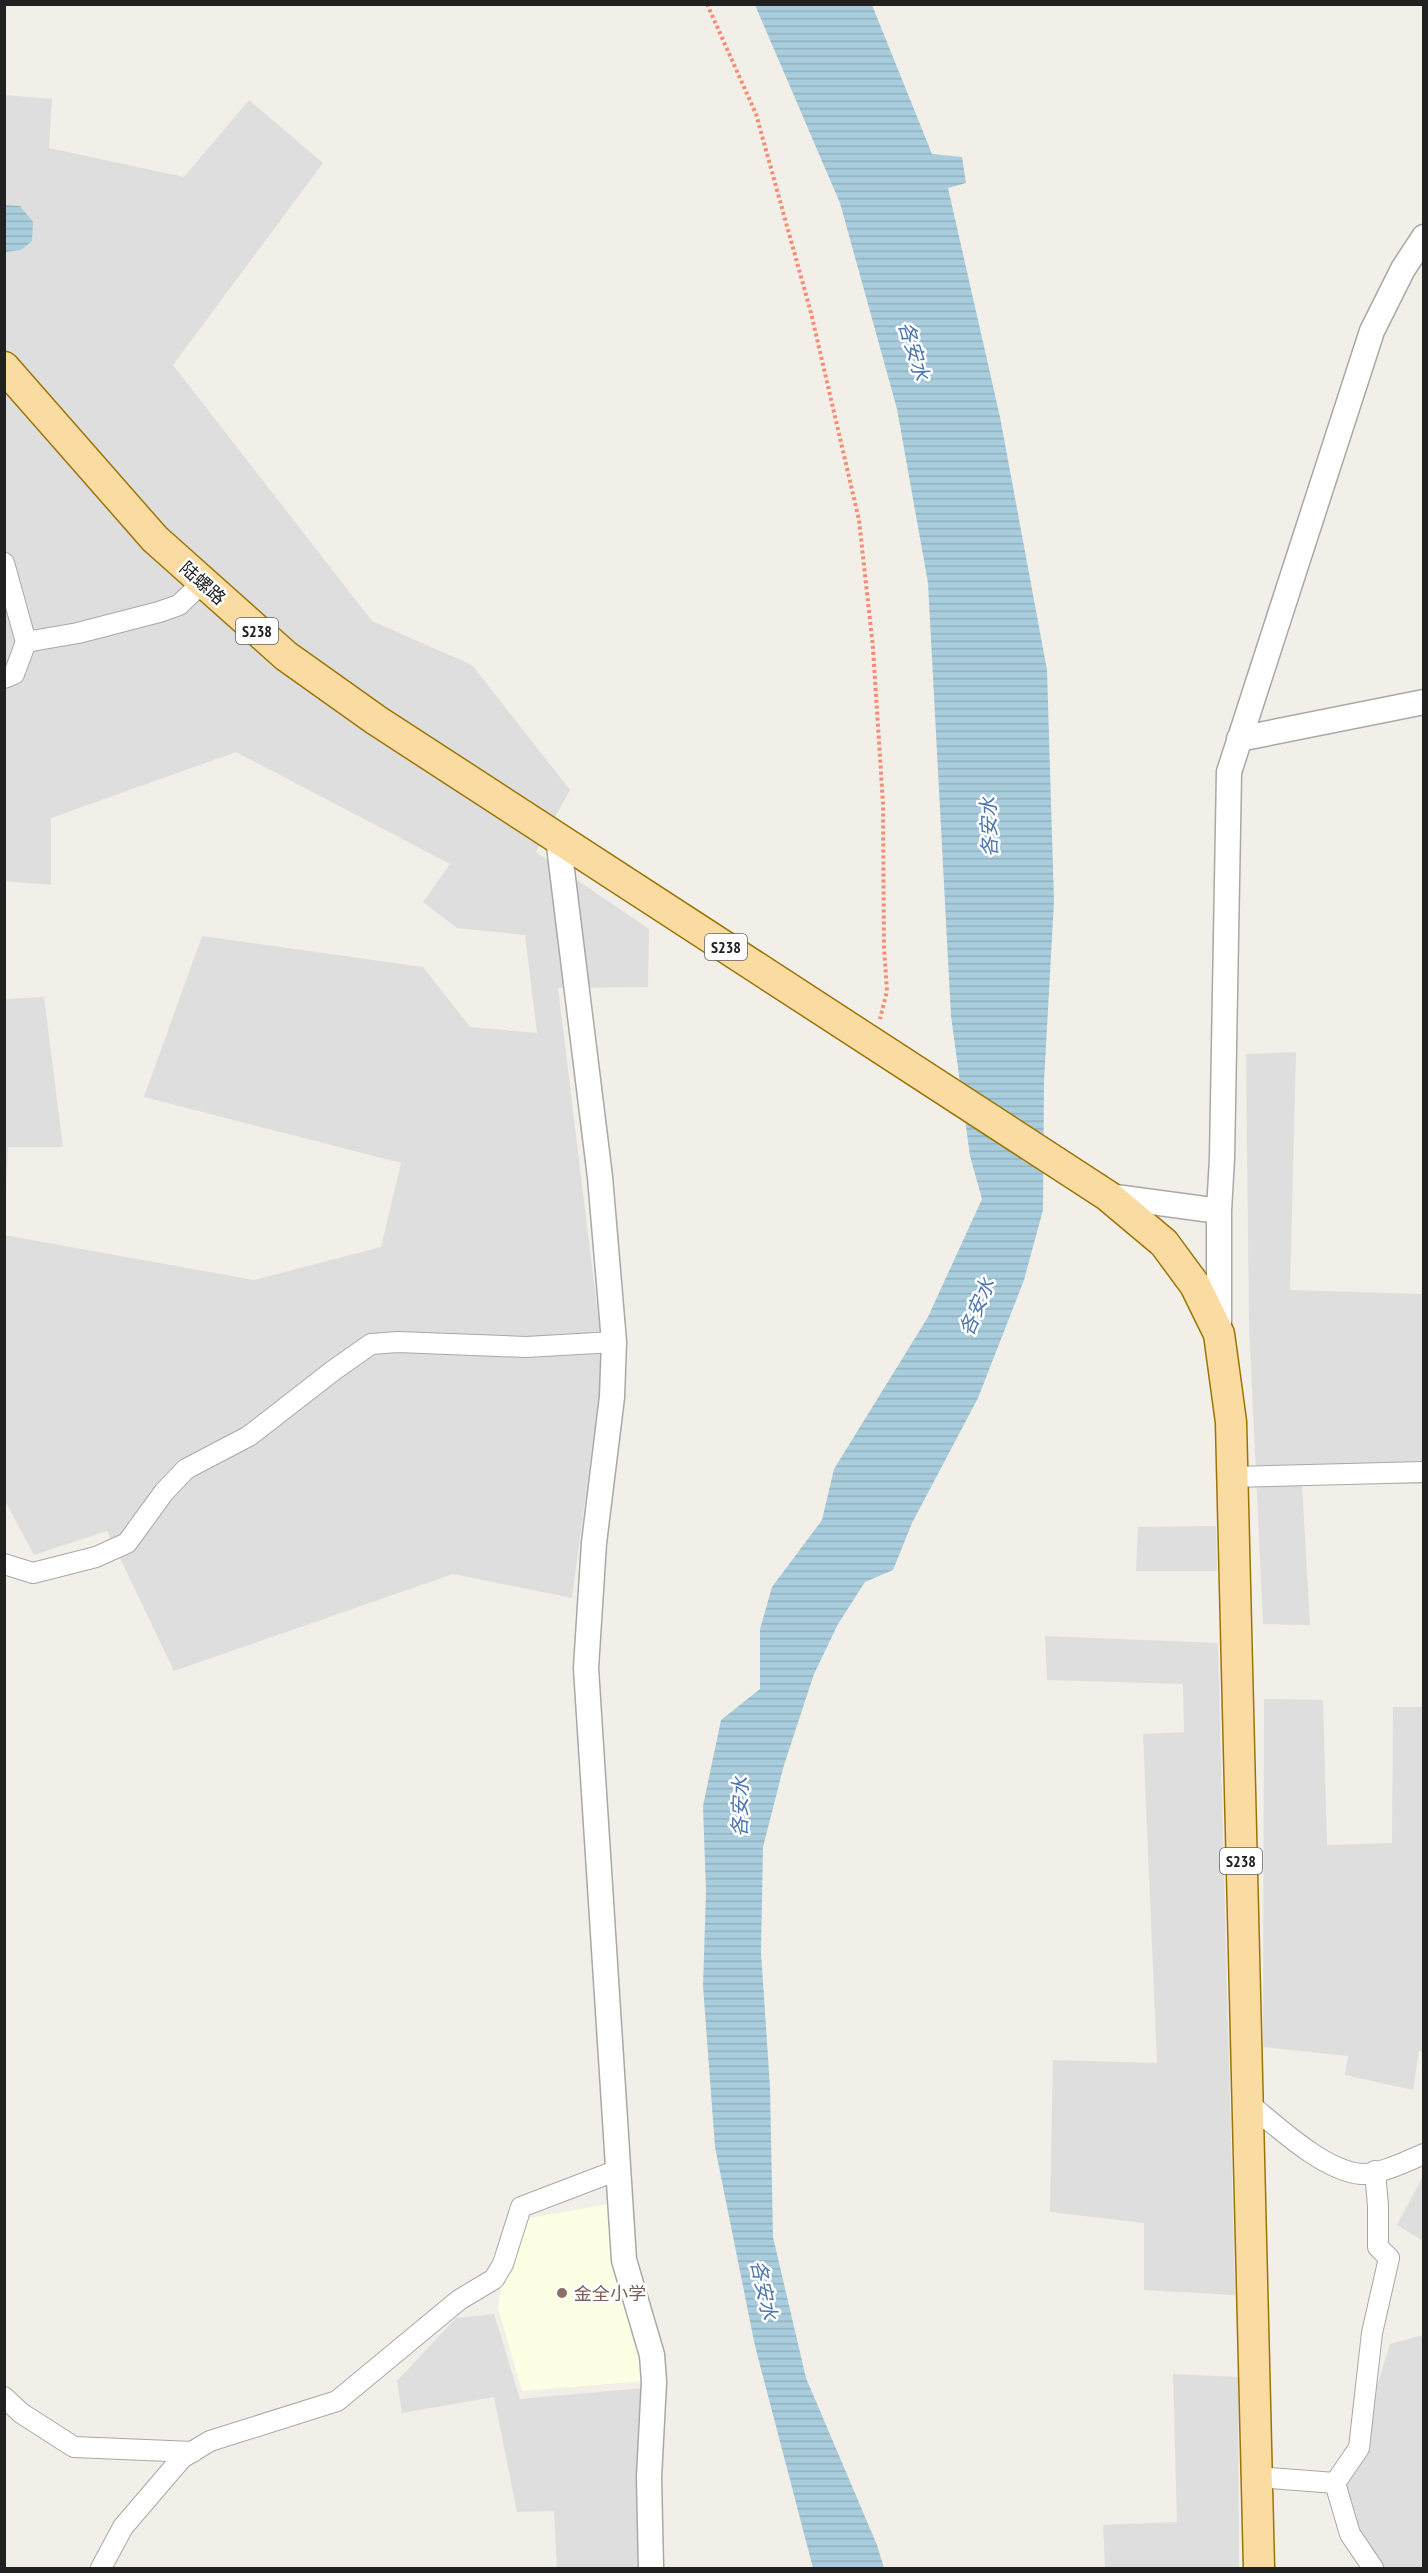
<svg xmlns="http://www.w3.org/2000/svg" width="1428" height="2573" font-family="'PT Sans Narrow','Noto Sans SC',sans-serif">
<style>
.residential{fill:#dfdede}
.education{fill:#fcffe3}
.water{fill:url(#water-rules)}
.lines{fill:none;stroke-linecap:round;stroke-linejoin:round}
.minor-casing{stroke:#a8a8a8;stroke-width:22}
.tertiary-casing{stroke:#a8a8a8;stroke-width:27}
.primary-casing{stroke:#9b7503;stroke-width:33}
.path{stroke:#f88b72;stroke-width:4;stroke-dasharray:3 3;stroke-linecap:butt}
.minor{stroke:#fff;stroke-width:20}
.tertiary{stroke:#fff;stroke-width:24}
.primary{stroke:#fadca3;stroke-width:30}
.education-dot{fill:#8d6e63;stroke:#fff;stroke-width:2}
.labels{text-anchor:middle;dominant-baseline:central;stroke-width:5;stroke-linejoin:round;paint-order:stroke}
.shield{fill:#fff;stroke:#646464;stroke-width:1.5}
.shield-label{font-size:16px;font-weight:bold;fill:#212121}
.street-label{font-size:18px;fill:#212121;stroke:#fff}
.education-label{font-size:18px;fill:#785e54;stroke:#fff;text-anchor:start}
.water-label{font-size:20px;font-style:italic;fill:#4e77b0;stroke:#fff}
</style>
<defs>
<pattern id="water-rules" width="6" height="5" patternUnits="userSpaceOnUse" patternTransform="scale(1.5)"><rect width="6" height="5" fill="#a9cddd"/><path d="M0 2.5h6" fill="none" stroke="#91b0bd"/></pattern>
</defs>
<rect width="100%" height="100%" fill="#f1efe8"/>
<path class="residential" d="M5,95l47,4 -3,49 135,29 65,-77 74,63 -150,202 199,256 100,44 98,125 -34,62 113,77 -1,58 -90,1 41,336 2,56 -29,218 -119,-24 -279,97 -67,-140 -73,24 -29,-54 -1,-266 250,45 127,-33 20,-84 -257,-66 58,-161 221,31 47,60 67,6 -12,-98 -68,-7 -34,-26 27,-38 -214,-112 -185,66v67l-46,-4z
M44,997l19,150h-55l-3,70v-218z
M1296,1052l-6,238 133,4v190h-121l8,141 -47,-1 -14,-299 -3,-271z
M1216,1526l1,45h-81l2,-44z
M1045,1636l173,7 17,652 -91,-5v-67l-94,-11 3,-152 104,3 -14,-329 41,-2 -1,-48 -136,-4z
M1264,1699l59,1 4,145 65,-2 1,-136h30l1,344h-5l-6,39 -68,-15 3,-19 -85,-9z
M1423,2176v65l-26,-16z
M494,2314l26,85 123,-11 6,180h-92l-3,-57 -37,1 -23,-115 -92,16 -5,-32 59,-63z
M1423,2335v233h-45l-24,-34 -8,-48 44,-142z
M1173,2374l65,3 1,191h-134l-2,-43 74,-3z"/>
<path class="education" d="M609,2204l18,100 18,77 -123,10 -24,-83 4,-25 28,-65z"/>
<path class="water" d="M755,5h117l60,149 30,3 4,26 -18,5 52,229 47,253 7,231 -10,181 -1,128 -19,70 -46,118 -66,125 -19,47 -28,12 -27,42 -24,50 -30,91 -21,82 -2,105 9,135 3,150 33,141 71,167 7,23h-71l-58,-222 -40,-199 -12,-161 3,-95 -3,-85 18,-86 39,-31v-60l12,-42 50,-67 12,-51 94,-152 54,-118 -12,-43 -19,-140 -23,-433 -31,-174 -57,-206z
M5,205l15,1 13,16 -1,19 -11,9 -16,2z"/>
<g class="lines">
<g class="minor-casing">
<path id="minor" d="M4,563l22,79
M4,678l10,-4 12,-32 52,-9 81,-21 20,-7 23,-22
M1232,1477l192,-5
M4,1564l29,9 63,-16 31,-14 37,-51 22,-23 63,-33 85,-66 37,-26 27,-2 128,5 88,-5
M1247,2102c30,24 75,68 114,72 18,1 46,-13 63,-20
M4,2397l17,16 53,34 119,5
M1256,2477l79,6 24,-35 13,-115 17,-75 -11,-11v-41l-3,-35
M1335,2483l15,51 23,34
M101,2568l22,-41 59,-69 28,-17 127,-40 122,-101 35,-21 9,-15 18,-57 97,-37"/>
</g>
<g class="tertiary-casing">
<path id="tertiary" d="M1239,739l185,-37
M558,838l42,339 14,165 -2,55 -18,146 -8,125 38,592 28,95 2,27 -5,95 2,91
M1108,1196l111,15
M1219,1332v-121l3,-53 7,-386 143,-441 31,-62 21,-32"/>
</g>
<g class="primary-casing">
<path id="primary" d="M4,367l151,172 131,117 90,64 732,476 56,47 31,42 24,49 12,88 28,1146"/>
</g>
<path class="path" d="M707,4l49,110 55,199 48,207 14,128 10,156 1,144 3,43 -7,28"/>
<use href="#minor" class="minor"/>
<use href="#tertiary" class="tertiary"/>
<use href="#primary" class="primary"/>
</g>
<circle class="education-dot" cx="562" cy="2293" r="6"/>
<g class="labels">
<g class="shield">
<rect x="236" y="618" width="42" height="26" rx="4.5"/>
<rect x="705" y="934" width="42" height="26" rx="4.5"/>
<rect x="1220" y="1848" width="42" height="26" rx="4.5"/>
</g>
<g class="shield-label">
<text x="257" y="631">S238</text>
<text x="726" y="947">S238</text>
<text x="1241" y="1861">S238</text>
</g>
<g class="street-label">
<text transform="translate(203 583) rotate(42)">陆螺路</text>
</g>
<g class="education-label">
<text x="574" y="2293">金全小学</text>
</g>
<g class="water-label">
<text transform="translate(914 351) rotate(73)">各安水</text>
<text transform="translate(989 827) rotate(-92)">各安水</text>
<text transform="translate(977 1307) rotate(-67)">各安水</text>
<text transform="translate(740 1807) rotate(-89)">各安水</text>
<text transform="translate(764 2290) rotate(78)">各安水</text>
</g>
</g>
<rect width="1428" height="2573" fill="none" stroke="#212121" stroke-width="12"/>
</svg>
